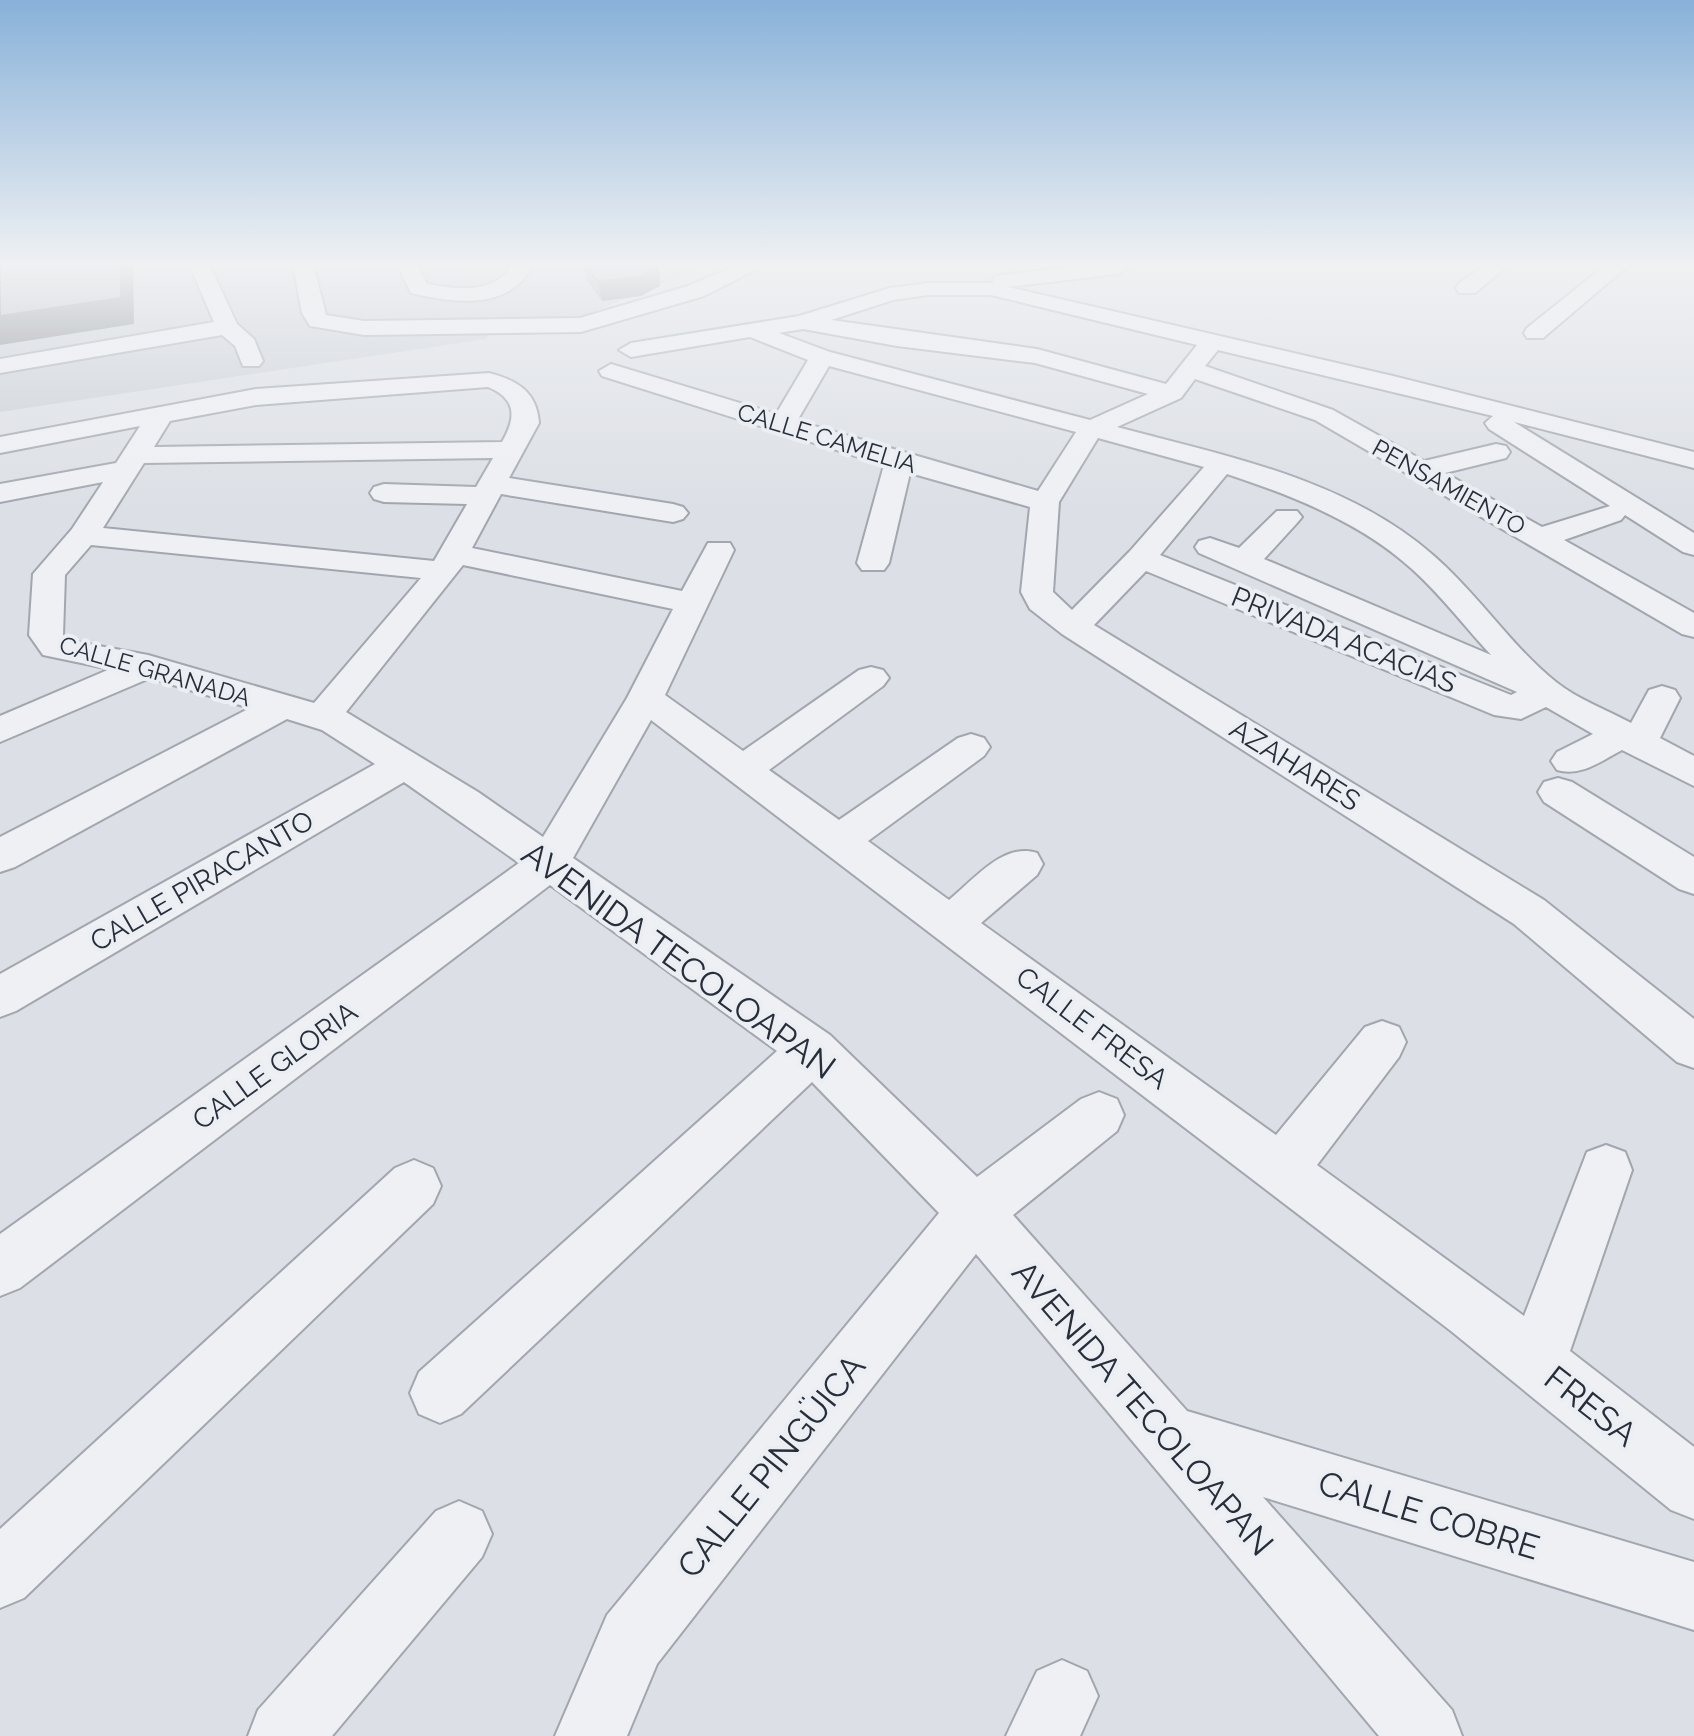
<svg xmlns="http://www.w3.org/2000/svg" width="1694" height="1736" font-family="Raleway,sans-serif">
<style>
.built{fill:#caced6}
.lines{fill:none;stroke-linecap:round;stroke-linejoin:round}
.minor-casing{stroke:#a2a6ae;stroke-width:4}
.minor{fill:#eef0f4;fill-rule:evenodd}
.wall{fill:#9b9fa6}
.shaded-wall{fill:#7e8287}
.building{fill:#b4b9c1;stroke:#7e8287;stroke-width:2}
.labels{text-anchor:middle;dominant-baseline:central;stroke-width:8;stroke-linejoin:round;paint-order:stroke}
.far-street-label{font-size:24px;fill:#272e3a;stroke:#ebeef3}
.street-label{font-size:28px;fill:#272e3a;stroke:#ebeef3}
.near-street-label{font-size:34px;fill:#272e3a;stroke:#ebeef3}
</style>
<rect width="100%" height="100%" fill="#dcdfe5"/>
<path class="built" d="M0,264h709l-137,57 -83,13 -3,5 -486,73z"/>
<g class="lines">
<g class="minor-casing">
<path id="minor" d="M189,264h20l28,60 17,15 9,22 -4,5h-16l-8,-20 -13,-11 -222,38v-14l214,-37z
M293,264h20l13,51 38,6 216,-3 108,-32 52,-22h27l-63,32 -123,36 -217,3 -54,-9 -8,-13z
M397,264h20l10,20c31,6 68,10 86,-20l19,2c-23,45 -78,37 -121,27z
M1099,264h26l3,4 -10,6 -110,13 385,89 301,76v16l-180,-46 180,111v22l-11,-3 -58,-37 -4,5 -57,20 130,73v24l-12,-3 -367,-214 -120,-41 -14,19 -64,29c109,29 230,52 317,129 44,38 77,90 122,126 21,17 51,28 75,41l18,-33 13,-4 13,4 5,8 -20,40 34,18v30l-72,-36c-21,11 -41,27 -65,20l-6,-9 6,-9 36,-18 -47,-27 -25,12 -27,-4 -348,-144 -52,54 450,275 150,119v49l-17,-6 -163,-138 -452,-290 -32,-25 -9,-17 9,-85 -120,-34 -21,90 -5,7h-22l-5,-7 27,-98 -282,-89 -3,-5 12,-7 165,50 32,-54 -58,-23 -119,20 -12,-7 12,-7 168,-27 91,-28 38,-5h64l2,-6 7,-2zM928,295h63l206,50 -31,39 -129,-35 -206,-29 62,-20zM803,329l94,17 138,17 113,31 -58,26 -260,-68 -51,-19zM1218,350l275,66 -8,7 4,6 121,77 -68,21 -97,-54 61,-15 4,-6 -4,-6 -10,-2 -72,17 -91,-51 -128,-44zM829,366l247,66 -38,59 -241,-70zM1098,438l106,29 -74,84 -58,59 -19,-18 6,-90zM1227,474c66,22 133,48 185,95 29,26 53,58 79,86l-227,-96 33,-36 5,-6 -5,-6h-20l-38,37 -29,-10 -11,3 -4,6 4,6 318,139 -6,3 -351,-140z
M1487,264h23l-35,29h-16l-3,-5 3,-5z
M1607,264h23l-87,74h-16l-3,-5 3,-5z
M489,373c28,7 48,19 50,50l-30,55 164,26 10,3 5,6 -5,6 -10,3 -172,-28 -29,54 210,43 26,-48h22l4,7 -69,145 78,56 116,-81 12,-3 12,3 6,8 -6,8 -114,84 70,50 119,-82 13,-4 13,4 6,9 -6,9 -116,85 81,59c25,-20 54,-58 88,-47l6,11 -6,11 -56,48 295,212 89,-108 17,-6 17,6 7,15 -7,15 -82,108 207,151 63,-164 19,-7 19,7 7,18 -62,181 124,96v72l-23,-9 -220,-179 -800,-611 -78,138 257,177 147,142 104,-78 18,-7 18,7 7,16 -7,16 -104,84 174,196 507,151v68l-431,-133 189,213 10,26h-83l-403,-482 -319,410 -30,72h-72l52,-121 332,-402 -127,-131 -351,332 -21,9 -21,-9 -9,-21 9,-21 358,-321 -227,-166 -530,403 -20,8v-62l519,-371 -115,-81 -388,229 -16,6v-43l375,-210 -53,-34 -35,-11 -272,148 -15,5v-35l250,-129 -100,-30 -150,64v-26l110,-47 -67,-14 -14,-20 4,-61 39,-45 31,-47 -103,20v-18l116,-21 24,-37 -140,27v-16l256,-48zM488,387c29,12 28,31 14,55l-348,5 16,-26 86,-16zM493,458l-17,29 -92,-3 -10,3 -4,6 4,6 10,3 83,2 -33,57 -331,-33 41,-65zM91,545l330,33 -107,125 -166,-48 -82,-15 -3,-5 2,-60zM463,565l210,44 -46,89 -84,139 -65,-45 -132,-80z
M1558,778l14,4 122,75v37l-15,-5 -135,-87 -6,-10 6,-10z
M414,1160l19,8 8,18 -8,18 -409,394 -24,10v-79l395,-361z
M459,1501l23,10 10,23 -10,23 -150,179h-84l10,-26 178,-199z
M1062,1660l25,11 11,25 -18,40h-74l31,-65z"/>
</g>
<use href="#minor" class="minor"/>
</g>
<path class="wall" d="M583,264h76l1,22 -19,10 -39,5 -16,-22z"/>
<path class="shaded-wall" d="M121,264h12l1,60 -134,21v-29z
M657,264h2l1,22 -19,10 -39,5 -4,-19z"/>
<path class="building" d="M0,264h121v34l-121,18z
M585,264h72v3l-19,10 -40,5z"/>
<linearGradient id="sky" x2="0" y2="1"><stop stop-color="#88b1d9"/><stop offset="0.52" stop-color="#eff1f3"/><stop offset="1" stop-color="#eff1f3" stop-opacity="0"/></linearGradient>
<rect width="1694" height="507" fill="url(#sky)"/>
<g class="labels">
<g class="far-street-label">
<text transform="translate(827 438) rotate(17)">CALLE CAMELIA</text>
<text transform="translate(1449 487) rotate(29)">PENSAMIENTO</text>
<text transform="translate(155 671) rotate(16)">CALLE GRANADA</text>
</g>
<g class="street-label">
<text transform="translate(1344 640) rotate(22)">PRIVADA ACACIAS</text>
<text transform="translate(1295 765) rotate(32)">AZAHARES</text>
<text transform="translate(202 881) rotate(-30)">CALLE PIRACANTO</text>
<text transform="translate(1092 1028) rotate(37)">CALLE FRESA</text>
<text transform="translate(275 1066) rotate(-36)">CALLE GLORIA</text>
</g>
<g class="near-street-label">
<text transform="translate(679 960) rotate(36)">AVENIDA TECOLOAPAN</text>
<text transform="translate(1591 1406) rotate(38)">FRESA</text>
<text transform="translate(1143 1408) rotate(49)">AVENIDA TECOLOAPAN</text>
<text transform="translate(771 1466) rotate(-51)">CALLE PINGÜICA</text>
<text transform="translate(1429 1515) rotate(17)">CALLE COBRE</text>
</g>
</g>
</svg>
